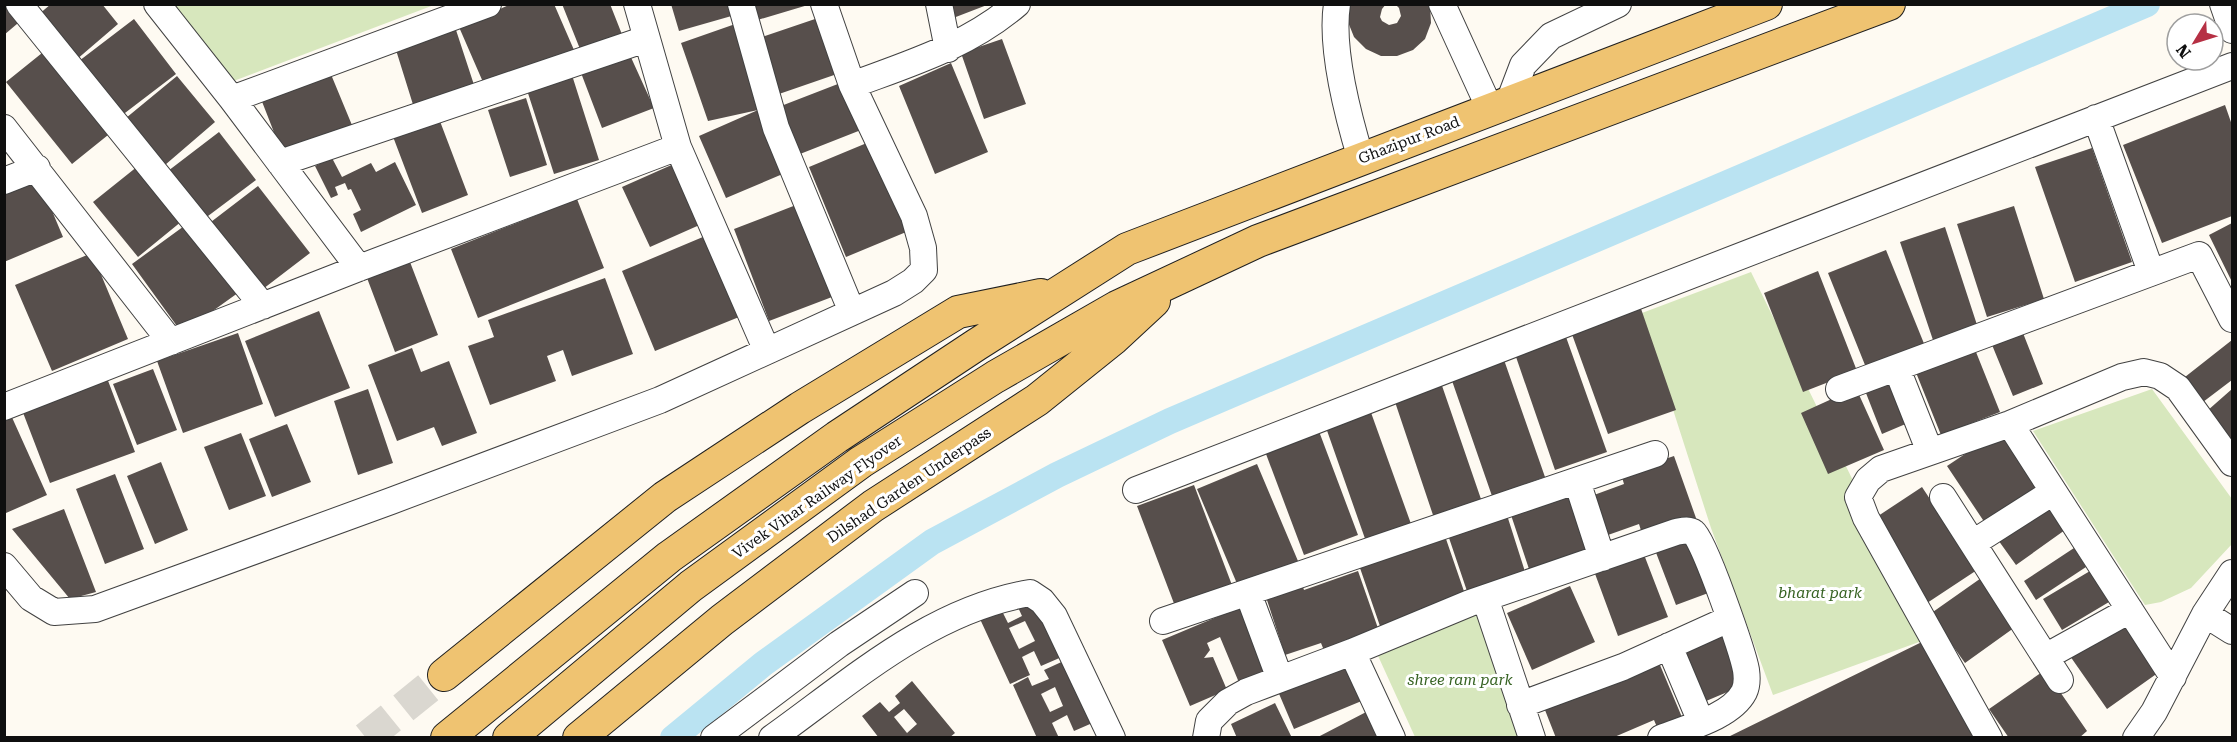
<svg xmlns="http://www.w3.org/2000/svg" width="2237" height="742" font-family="'Roboto Serif',serif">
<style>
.green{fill:#d7e7bd}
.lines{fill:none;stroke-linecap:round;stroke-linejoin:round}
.canal{stroke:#bae3f2;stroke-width:26}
.building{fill:#574f4c;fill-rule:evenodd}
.major-tunnel{stroke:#dad7d0;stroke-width:32;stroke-dasharray:32 16;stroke-linecap:butt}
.minor-casing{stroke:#424242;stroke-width:28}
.major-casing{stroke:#202020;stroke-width:34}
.minor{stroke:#fff;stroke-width:26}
.major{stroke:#efc371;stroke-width:32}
.labels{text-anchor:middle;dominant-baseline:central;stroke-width:6;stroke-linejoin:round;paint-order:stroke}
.street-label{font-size:15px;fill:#0f0f0f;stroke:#fff}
.park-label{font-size:15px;font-style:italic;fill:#376323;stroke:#fff}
</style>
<rect width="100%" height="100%" fill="#fefaf2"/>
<path class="green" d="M172,5h262l-203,77z
M1751,272l179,366 -157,57 -62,-167 -69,-215z
M2152,389l80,110v45l-41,44 -30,14 -16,3 -112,-174z
M1495,608l49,129h-129l-41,-90z"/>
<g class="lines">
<path class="canal" d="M673,738l90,-74 169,-122 125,-67 113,-54 977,-417"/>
</g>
<path class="building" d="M4,4h8l12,14 -20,17z
M51,4h51l16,20 -42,36 -38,-45z
M511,4h43l20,46 -88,39 -27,-62z
M562,4h48l13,33 -41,17z
M671,4h68l3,9 -63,18z
M749,4h59v1l-54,16z
M945,4h42v1l-39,15z
M1348,4h38l-4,5 -2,8 2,4 7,4 8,-2 4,-7 -2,-8 -4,-4h35l1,19 -6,16 -12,11 -16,6h-16l-15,-7 -12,-12 -6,-15z
M818,18l19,56 -58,20 -20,-56z
M134,19l42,55 -55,42 -42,-55z
M741,22l17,88 -50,11 -27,-78z
M456,30l20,61 -61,20 -19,-61z
M1002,39l24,65 -42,15 -23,-66z
M47,49l66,82 -41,33 -66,-82z
M629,53l25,55 -52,20 -24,-63z
M951,63l37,89 -53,22 -36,-88z
M330,72l24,58 -70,28 -23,-59z
M571,72l28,88 -45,14 -28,-87z
M177,76l38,46 -50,43 -39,-47z
M843,82l18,48 -61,24 -19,-48z
M526,98l21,67 -37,12 -22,-67z
M2225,105l7,20v91l-70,27 -39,-98z
M758,110l27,63 -59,25 -27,-62z
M438,116l30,79 -46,18 -30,-79z
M219,132l37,48 -52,39 -36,-48z
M874,140l37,90 -65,27 -37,-90z
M2092,148l40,114 -57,20 -40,-115z
M332,158l10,19 29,-14 5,9 19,-10 21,43 -55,27 -8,-18 8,-4 -10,-21 -3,1 -3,-7 -10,4 3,8 -7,3 -16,-32z
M676,163l28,60 -54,24 -28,-60z
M138,166l44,55 -44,36 -45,-55z
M39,180l24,57 -59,25v-67z
M258,186l52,67 -51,39 -52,-67z
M577,199l27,69 -126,50 -27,-69z
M796,205l36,92 -63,24 -35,-92z
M2014,206l30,93 -57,18 -30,-93z
M191,221l51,69 -60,43 -50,-69z
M2232,223v59l-23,-47z
M1945,227l34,104 -44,15 -35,-104z
M710,234l34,81 -89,36 -33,-80z
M1886,250l39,96 -58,24 -39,-97z
M92,253l36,86 -76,32 -37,-86z
M410,262l28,73 -43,17 -28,-74z
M1818,271l39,100 -54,21 -39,-99z
M605,278l28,76 -61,22 -9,-26 -16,6 9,25 -66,24 -22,-59 26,-9 -6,-17z
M1638,300l38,110 -68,24 -39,-108z
M319,311l31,77 -75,29 -30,-76z
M2021,328l22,56 -30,12 -23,-56z
M238,333l25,71 -80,29 -26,-72z
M1566,337l41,115 -52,18 -40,-116z
M2232,340v40l-29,22 -18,-25z
M1974,347l26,65 -59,23 -26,-65z
M412,348l9,24 28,-11 28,72 -35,13 -8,-19 -37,14 -29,-76z
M1503,357l42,120 -53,19 -42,-121z
M153,369l24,61 -40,15 -24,-61z
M1897,375l18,45 -33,14 -18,-46z
M1439,377l43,125 -48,16 -42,-125z
M107,378l28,74 -85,31 -28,-73z
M1856,388l28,62 -56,24 -27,-61z
M368,389l25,74 -35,12 -24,-74z
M2232,389v52l-25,-30z
M1369,407l46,128 -46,15 -45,-128z
M10,413l37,82 -41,18 -2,-97z
M287,424l24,58 -39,15 -23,-58z
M1317,426l41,109 -54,20 -41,-109z
M2004,428l38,56 -57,39 -38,-57z
M241,433l25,63 -37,14 -25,-63z
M1674,456l22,62 -53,19 -4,-13 -31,11 -14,-40 30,-11 -3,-10z
M161,462l27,68 -33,14 -28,-68z
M1257,464l41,97 -60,25 -41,-97z
M115,474l29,75 -39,15 -29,-75z
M1194,485l41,108 -57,21 -41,-108z
M1922,487l55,83 -53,35 -55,-83z
M1575,491l20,60 -65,21 -20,-60z
M2045,502l20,28 -49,35 -20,-28z
M64,509l32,83 -26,7 -58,-70z
M1506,512l21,66 -58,19 -22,-65z
M1690,537l21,55 -35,13 -21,-55z
M1446,539l21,61 -86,29 -21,-61z
M2074,548l12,19 -50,33 -12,-19z
M1643,552l25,65 -50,19 -24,-65z
M1358,571l22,63 -55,19 -4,-10 -36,12 -20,-61 36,-12 3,8z
M2090,571l19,31 -47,28 -19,-31z
M1984,576l34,49 -53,38 -35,-49z
M1570,586l25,56 -63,28 -25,-57z
M1035,594l29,62 -23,10 -7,-15 -12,6 8,18 -20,9 -30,-65 21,-10 7,14 14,-7 -6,-13zM1025,621l10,20 -16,8 -10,-21z
M1243,606l28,66 -31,13 -20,-48 -13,6 3,7 -6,8 9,-1 14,33 -37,16 -28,-66z
M2124,618l38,52 -55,39 -37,-53z
M1719,627l25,58 -45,19 -25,-57z
M1930,638l49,100h-253z
M1657,658l27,64 -25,10 -5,-12 -42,18h-56l-13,-33z
M1068,659l29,62 -23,10 -7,-16 -15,8 7,15h-22l-24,-53 15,-8 4,9 17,-7 -5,-9zM1055,687l8,19 -13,6 -9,-18z
M1348,661l16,39 -70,29 -17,-40z
M2045,670l42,61 -8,7h-70l-20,-29z
M912,681l43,52 -6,5h-24l-2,-2 -2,2h-42l-17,-22 18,-14 9,10 11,-9 -5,-7zM904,709l13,15 -10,9 -13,-16z
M1275,703l17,35h-55l-6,-14z
M1370,710l12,25 -6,3h-60z"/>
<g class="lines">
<path class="major-tunnel" d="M366,738l78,-63"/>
<g class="minor-casing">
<path id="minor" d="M19,4l244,302
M157,4l75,95 127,169
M637,4l41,143 89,204
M741,4l35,124 76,184
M939,4l9,45
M1337,4c-7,45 11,112 24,155
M1442,4l48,105
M2223,4l9,26
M852,85c59,-22 116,-39 165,-81
M232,99l256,-95
M1509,102l14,-37 28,-29 67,-32
M2096,118l55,154
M4,128l167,214
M280,163l366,-124
M4,181l33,-13
M1897,369l33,83
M1839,389l360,-134 33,64
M4,407l355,-139 319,-121
M2010,424l163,253
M1577,481l25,77
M1136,490l1096,-424
M1943,497l117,183
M1973,543l80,-51
M4,566l27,32 23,14 41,-3 296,-108 269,-101 234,-107 19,-12 11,-11 -1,-22 -9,-32 -62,-131 -28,-81
M1248,593l32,86
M1485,598l47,140
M2205,614l27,17
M1163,621l492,-167
M1669,646l32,76
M1352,652l40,86
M2047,656l83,-46
M1520,705l103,-38 106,-48
M714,738l125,-94 76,-51
M772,738c80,-57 158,-128 258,-145l12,8 12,15 58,122
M1206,738l3,-17 19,-19 18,-10 106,-40 118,-49 206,-71c6,-1 13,-3 18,1 10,7 49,120 52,137 1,7 1,16 -2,22 -13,25 -58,36 -83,46
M1989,738l-123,-220 -8,-21 10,-17 13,-11 129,-45 112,-47 22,-5 16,4 18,12 54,75
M2136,738l18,-26 51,-98 27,-41"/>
</g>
<g class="major-casing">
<path id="major" d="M444,675l221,-178 135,-89 158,-96 83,-17
M447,738l222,-181 168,-120 139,-92 151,-96 639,-245
M509,738l182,-152 170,-124 134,-85 122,-70 141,-66 631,-237
M579,738l143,-118 151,-114 164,-106 76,-61 41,-38"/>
</g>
<use href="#minor" class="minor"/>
<use href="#major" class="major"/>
</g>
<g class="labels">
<g class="street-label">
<text transform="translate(1409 140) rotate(-21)">Ghazipur Road</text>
<text transform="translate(909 485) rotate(-34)">Dilshad Garden Underpass</text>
<text transform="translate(817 497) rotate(-35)">Vivek Vihar Railway Flyover</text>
</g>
<g class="park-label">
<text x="1820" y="593">bharat park</text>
<text x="1460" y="680">shree ram park</text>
</g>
</g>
<rect width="2237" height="742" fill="none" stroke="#0f0f0f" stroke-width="12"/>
<g transform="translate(2195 42) rotate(232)"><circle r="28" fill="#ffffff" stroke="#9f9f9f" stroke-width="1.5"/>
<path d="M0-4.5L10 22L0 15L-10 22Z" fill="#b63044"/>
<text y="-9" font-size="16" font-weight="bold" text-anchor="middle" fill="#0f0f0f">N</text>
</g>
</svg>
